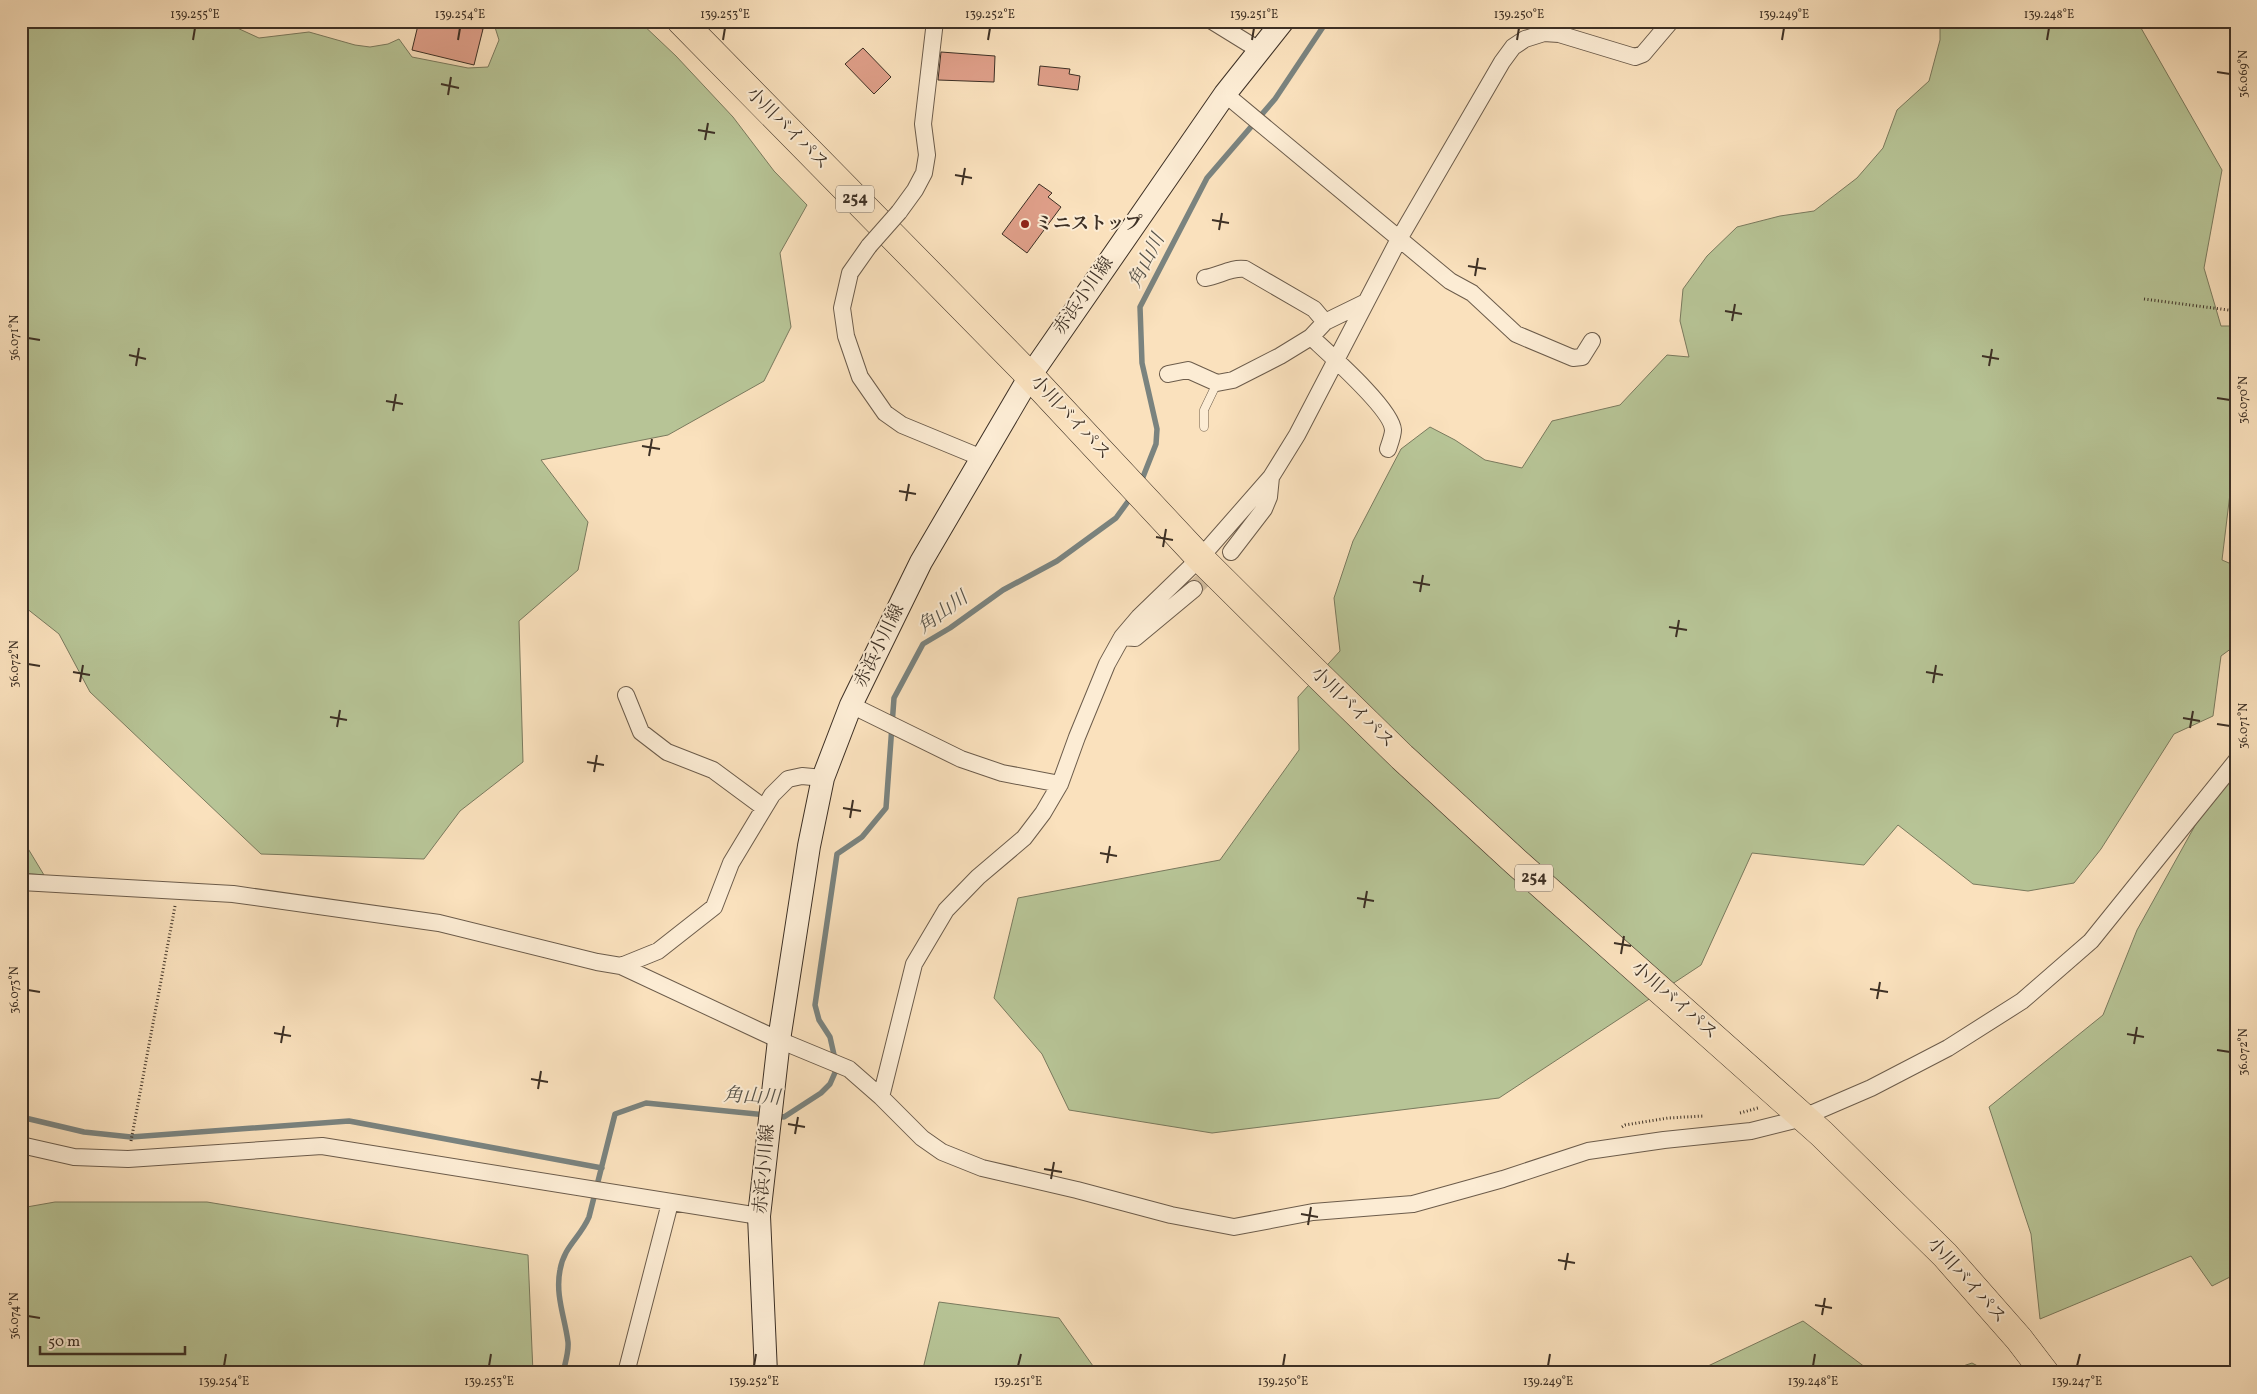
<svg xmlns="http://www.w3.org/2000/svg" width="2257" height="1394" font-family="Vollkorn,'Noto Serif JP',serif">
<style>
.green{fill:#b7c496;stroke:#7a7a5e}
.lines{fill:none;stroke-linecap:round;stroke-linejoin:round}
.stream{stroke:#7a837f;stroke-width:5.5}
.building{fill:#df9f89;stroke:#3d3025}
.street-tunnel{stroke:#d4be9f;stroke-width:16;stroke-dasharray:16 8;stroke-linecap:butt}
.lane-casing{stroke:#6c5c4b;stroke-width:9}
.street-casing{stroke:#6c5c4b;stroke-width:18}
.secondary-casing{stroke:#3d3025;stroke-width:24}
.highway-casing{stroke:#3d3025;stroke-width:29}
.path{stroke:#3d3025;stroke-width:3;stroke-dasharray:1 2.5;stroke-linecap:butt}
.lane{stroke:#fcecd4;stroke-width:8}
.street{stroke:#fcecd4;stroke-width:16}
.secondary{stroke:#fcecd4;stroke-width:22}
.highway{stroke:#fae1bd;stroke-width:28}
.street-bridge-casing{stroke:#6c5c4b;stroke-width:18;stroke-linecap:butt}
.street-bridge{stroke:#fcecd4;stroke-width:16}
.ticks{fill:none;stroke:#3d3025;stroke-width:2}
.poi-dot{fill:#8f2418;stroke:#fcecd4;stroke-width:2}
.labels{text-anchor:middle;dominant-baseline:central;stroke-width:4;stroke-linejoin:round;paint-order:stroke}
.shield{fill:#fcecd4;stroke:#76685a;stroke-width:1}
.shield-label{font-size:16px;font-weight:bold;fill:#3d3025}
.street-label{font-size:18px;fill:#3d3025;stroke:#fcecd4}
.poi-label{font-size:18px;font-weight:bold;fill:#3d3025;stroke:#fcecd4;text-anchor:start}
.water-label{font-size:19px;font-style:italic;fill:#56534a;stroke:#fcecd4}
.neatline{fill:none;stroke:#3d3025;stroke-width:2}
.ticks-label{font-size:12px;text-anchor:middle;fill:#3d3025}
</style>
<rect width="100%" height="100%" fill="#fae1bd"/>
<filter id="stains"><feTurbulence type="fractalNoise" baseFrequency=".004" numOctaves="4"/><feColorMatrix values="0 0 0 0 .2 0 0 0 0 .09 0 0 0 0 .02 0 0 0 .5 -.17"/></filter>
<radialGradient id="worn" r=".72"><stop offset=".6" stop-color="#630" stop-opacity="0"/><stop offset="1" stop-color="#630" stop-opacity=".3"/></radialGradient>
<path class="green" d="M21,21h119l49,7 33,-7 37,17 50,-6 46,13 15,2 18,-3 11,-5 13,18 56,11 20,-1 11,-27 -6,-19h146l37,35 57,61 41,54 33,34 -27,48 11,74 -27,54 -96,54 -127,25 47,62 -10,48 -59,51 4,141 -63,49 -36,48 -163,-5 -171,-162 -31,-58 -38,-30z
M1940,21h197l85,149 -18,98 17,58h15v149l-4,2 -10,83 14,6v79l-15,11 -8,60 -39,18 -73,115 -27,34 -46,8 -55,-7 -75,-59 -34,40 -112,-12 -51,112 -202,133 -287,35 -143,-23 -27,-56 -48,-56 24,-100 202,-38 79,-110 -1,-53 42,-46 -6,-53 19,-57 48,-92 29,-22 25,13 30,20 37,8 30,-47 68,-16 47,-50 22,2 -9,-36 3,-32 24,-33 30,-29 43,-11 34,-5 43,-33 26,-30 14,-38 32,-29 11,-41z
M2236,763v511l-24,12 -21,-30 -151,63 -9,-85 -42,-127 114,-92 34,-85 90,-162z
M21,837l23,38 -23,-2z
M55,1202h152l321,53 5,118h-512v-165z
M939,1302l120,16 39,55h-176z
M1803,1321l70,52h-170l5,-7z
M1972,1363l19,10h-49z"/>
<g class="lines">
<path class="stream" d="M1141,482l15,-38 1,-15 -15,-66 -2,-56 67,-129 68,-79 52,-78
M775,1116l9,1 37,-24 9,-9 7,-16 -7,-31 -11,-17 -4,-15 22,-151 25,-17 24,-29 8,-110 29,-54 27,-16 53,-38 54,-29 59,-43 16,-22
M21,1117l63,15 47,5 218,-16 253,47
M563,1373c2,-10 6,-21 5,-31 -3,-24 -13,-47 -8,-72 4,-24 20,-32 29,-53l26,-103 31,-11 120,12"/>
</g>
<path class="building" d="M419,21h42l-1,2 23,6 -9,36 -62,-15z
M863,48l28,29 -17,17 -29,-30z
M941,52l54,4 -1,26 -56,-2z
M1040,66l30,3 -1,5 11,2 -2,14 -40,-5z
M1039,184l13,9 -4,4 13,10 -34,46 -25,-19z"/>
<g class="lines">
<path class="street-tunnel" d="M1194,589l37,-37"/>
<g class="lane-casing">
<path id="lane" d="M1204,427v-17l13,-27"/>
</g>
<g class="street-casing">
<path id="street" d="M1212,21l47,29
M1225,94l225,187 22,12 44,41 57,24 9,-1 10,-16
M899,212l16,-22 9,-17 3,-18 -4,-31 12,-103
M869,246l-19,27 -8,35 4,28 14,41 25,36 17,12 80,33
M1205,278c14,-2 26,-11 40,-9l69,40 11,13
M1311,337c17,16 81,72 82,93 0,5 -3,13 -5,19
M1168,374l20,-4 29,13 16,-3 47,-24 31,-19 14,-15 41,-20
M1231,552l33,-43 5,-12 2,-20
M1122,637l13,1 59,-49
M626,695l15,37 26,20 46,18 50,37
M851,705l110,54 41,14 58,11
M21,882l212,12 206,29 158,39 24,4 37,-15 56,-44 17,-44 41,-68 16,-16 14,-3 21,2
M621,966l158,74 70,29 32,28 41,41 20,14 40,16 95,22 94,25 63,12 79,-15 100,-8 90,-25 85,-28 76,-11 87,-9 48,-12 72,-31 77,-40 74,-47 69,-60 145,-180
M881,1097l33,-133 32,-54 32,-33 46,-39 19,-25 17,-29 17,-47 30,-73 15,-27 17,-20 61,-59 71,-81 26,-42 102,-196 103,-177 11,-15 12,-8 19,-6 15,1 76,23 8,-3 28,-33
M21,1145l53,12 54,2 194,-13 437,70
M626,1373l44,-170"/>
</g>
<g class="secondary-casing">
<path id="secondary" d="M766,1373l-7,-157 20,-176 30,-194 14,-68 28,-73 70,-143 109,-186 195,-282 58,-73"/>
</g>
<g class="highway-casing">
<path id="highway" d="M681,21l349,355 170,182 115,114 87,85 114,105 306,272 123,121 74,84 26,34"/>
</g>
<path class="path" d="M2144,299l92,12
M1740,1113l18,-5
M1622,1127l3,-2 43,-7 36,-2
M131,1141l44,-235
M2231,1241l5,2"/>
<use href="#lane" class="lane"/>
<use href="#street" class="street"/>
<use href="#secondary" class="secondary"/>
<use href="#highway" class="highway"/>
<g class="street-bridge-casing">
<path id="street-bridge" d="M869,246l30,-34"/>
</g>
<use href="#street-bridge" class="street-bridge"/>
</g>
<path class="ticks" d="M193,40l2,-12M458,40l2,-12M723,40l2,-12M988,40l2,-12M1252,40l2,-12M1517,40l2,-12M1782,40l2,-12M2047,40l2,-12M2217,72l13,2M441,84l18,4M448,95l3,-18M698,130l17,3M705,140l3,-17M955,175l17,3M962,185l3,-17M1212,220l17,3M1219,230l3,-17M1468,266l18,3M1475,276l3,-18M1725,311l17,3M1732,321l3,-17M28,338l12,2M129,355l17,4M1982,356l17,3M136,366l3,-18M1989,366l3,-17M2217,398l13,2M386,401l17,3M393,411l3,-17M642,446l18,3M649,456l3,-17M899,491l17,3M906,501l3,-17M1156,537l17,3M1163,547l3,-18M1413,582l17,3M1420,592l3,-17M1669,627l18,3M1676,637l3,-17M28,664l12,2M73,672l17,3M1926,672l17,3M80,682l3,-17M1933,683l3,-18M330,717l17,3M2183,718l17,3M2217,724l13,2M337,727l3,-17M2190,728l3,-17M587,762l17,3M594,772l3,-17M843,808l18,3M850,818l3,-18M1100,853l17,3M1107,863l3,-17M1357,898l17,3M1364,908l3,-17M1614,943l17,3M1621,954l3,-18M1870,989l18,3M28,990l12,2M1877,999l3,-17M274,1033l17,3M2127,1034l17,3M281,1043l3,-17M2134,1044l3,-17M2217,1050l13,2M531,1079l17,3M538,1089l3,-18M788,1124l17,3M795,1134l3,-17M1044,1169l18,3M1051,1179l3,-17M1301,1214l17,3M1308,1225l3,-18M1558,1260l17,3M1565,1270l3,-17M1815,1305l17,3M1822,1315l3,-17M28,1316l12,2M224,1366l2,-12M489,1366l2,-12M754,1366l2,-12M1018,1366l3,-12M1283,1366l2,-12M1548,1366l2,-12M1813,1366l2,-12M2077,1366l3,-12"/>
<circle class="poi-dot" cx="1025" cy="224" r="5"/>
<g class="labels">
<g class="shield">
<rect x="836" y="185.5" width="38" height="27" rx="4"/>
<rect x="1515" y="864.5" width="38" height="27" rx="4"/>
</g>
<g class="shield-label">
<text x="855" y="199">254</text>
<text x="1534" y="878">254</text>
</g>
<g class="street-label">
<text transform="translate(787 129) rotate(45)">小川バイパス</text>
<text transform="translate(1084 296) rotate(-55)">赤浜小川線</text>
<text transform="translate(1070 418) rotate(47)">小川バイパス</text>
<text transform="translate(880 646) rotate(-64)">赤浜小川線</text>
<text transform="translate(1352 708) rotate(44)">小川バイパス</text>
<text transform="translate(1674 1001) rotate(41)">小川バイパス</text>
<text transform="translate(765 1169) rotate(-85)">赤浜小川線</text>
<text transform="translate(1966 1281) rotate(48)">小川バイパス</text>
</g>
<g class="poi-label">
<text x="1035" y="224">ミニストップ</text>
</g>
<g class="water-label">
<text transform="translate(1147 261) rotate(-63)">角山川</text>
<text transform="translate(943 613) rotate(-36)">角山川</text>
<text transform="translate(752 1097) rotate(3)">角山川</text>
</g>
</g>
<rect width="2257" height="1394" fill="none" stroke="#fae1bd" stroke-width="55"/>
<path d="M40 1346v8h145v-8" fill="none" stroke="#3d3025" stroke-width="2.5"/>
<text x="48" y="1346" font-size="15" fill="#3d3025" stroke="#fcecd4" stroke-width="4" paint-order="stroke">50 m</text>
<rect x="28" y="28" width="2202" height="1338" class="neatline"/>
<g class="ticks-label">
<text x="195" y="18">139.255°E</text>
<text x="460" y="18">139.254°E</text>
<text x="725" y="18">139.253°E</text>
<text x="990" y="18">139.252°E</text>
<text x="1254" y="18">139.251°E</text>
<text x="1519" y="18">139.250°E</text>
<text x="1784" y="18">139.249°E</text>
<text x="2049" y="18">139.248°E</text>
<text transform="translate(2243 74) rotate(-90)" y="4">36.069°N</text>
<text transform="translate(14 338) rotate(-90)" y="4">36.071°N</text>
<text transform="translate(2243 400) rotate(-90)" y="4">36.070°N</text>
<text transform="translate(14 664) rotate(-90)" y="4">36.072°N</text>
<text transform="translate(2243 726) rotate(-90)" y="4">36.071°N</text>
<text transform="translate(14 990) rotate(-90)" y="4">36.073°N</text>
<text transform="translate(2243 1052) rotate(-90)" y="4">36.072°N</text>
<text transform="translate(14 1316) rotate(-90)" y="4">36.074°N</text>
<text x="224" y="1385">139.254°E</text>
<text x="489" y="1385">139.253°E</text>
<text x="754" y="1385">139.252°E</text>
<text x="1018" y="1385">139.251°E</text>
<text x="1283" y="1385">139.250°E</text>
<text x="1548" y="1385">139.249°E</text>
<text x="1813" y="1385">139.248°E</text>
<text x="2077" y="1385">139.247°E</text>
</g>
<rect width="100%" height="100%" filter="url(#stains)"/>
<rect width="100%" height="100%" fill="url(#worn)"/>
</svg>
